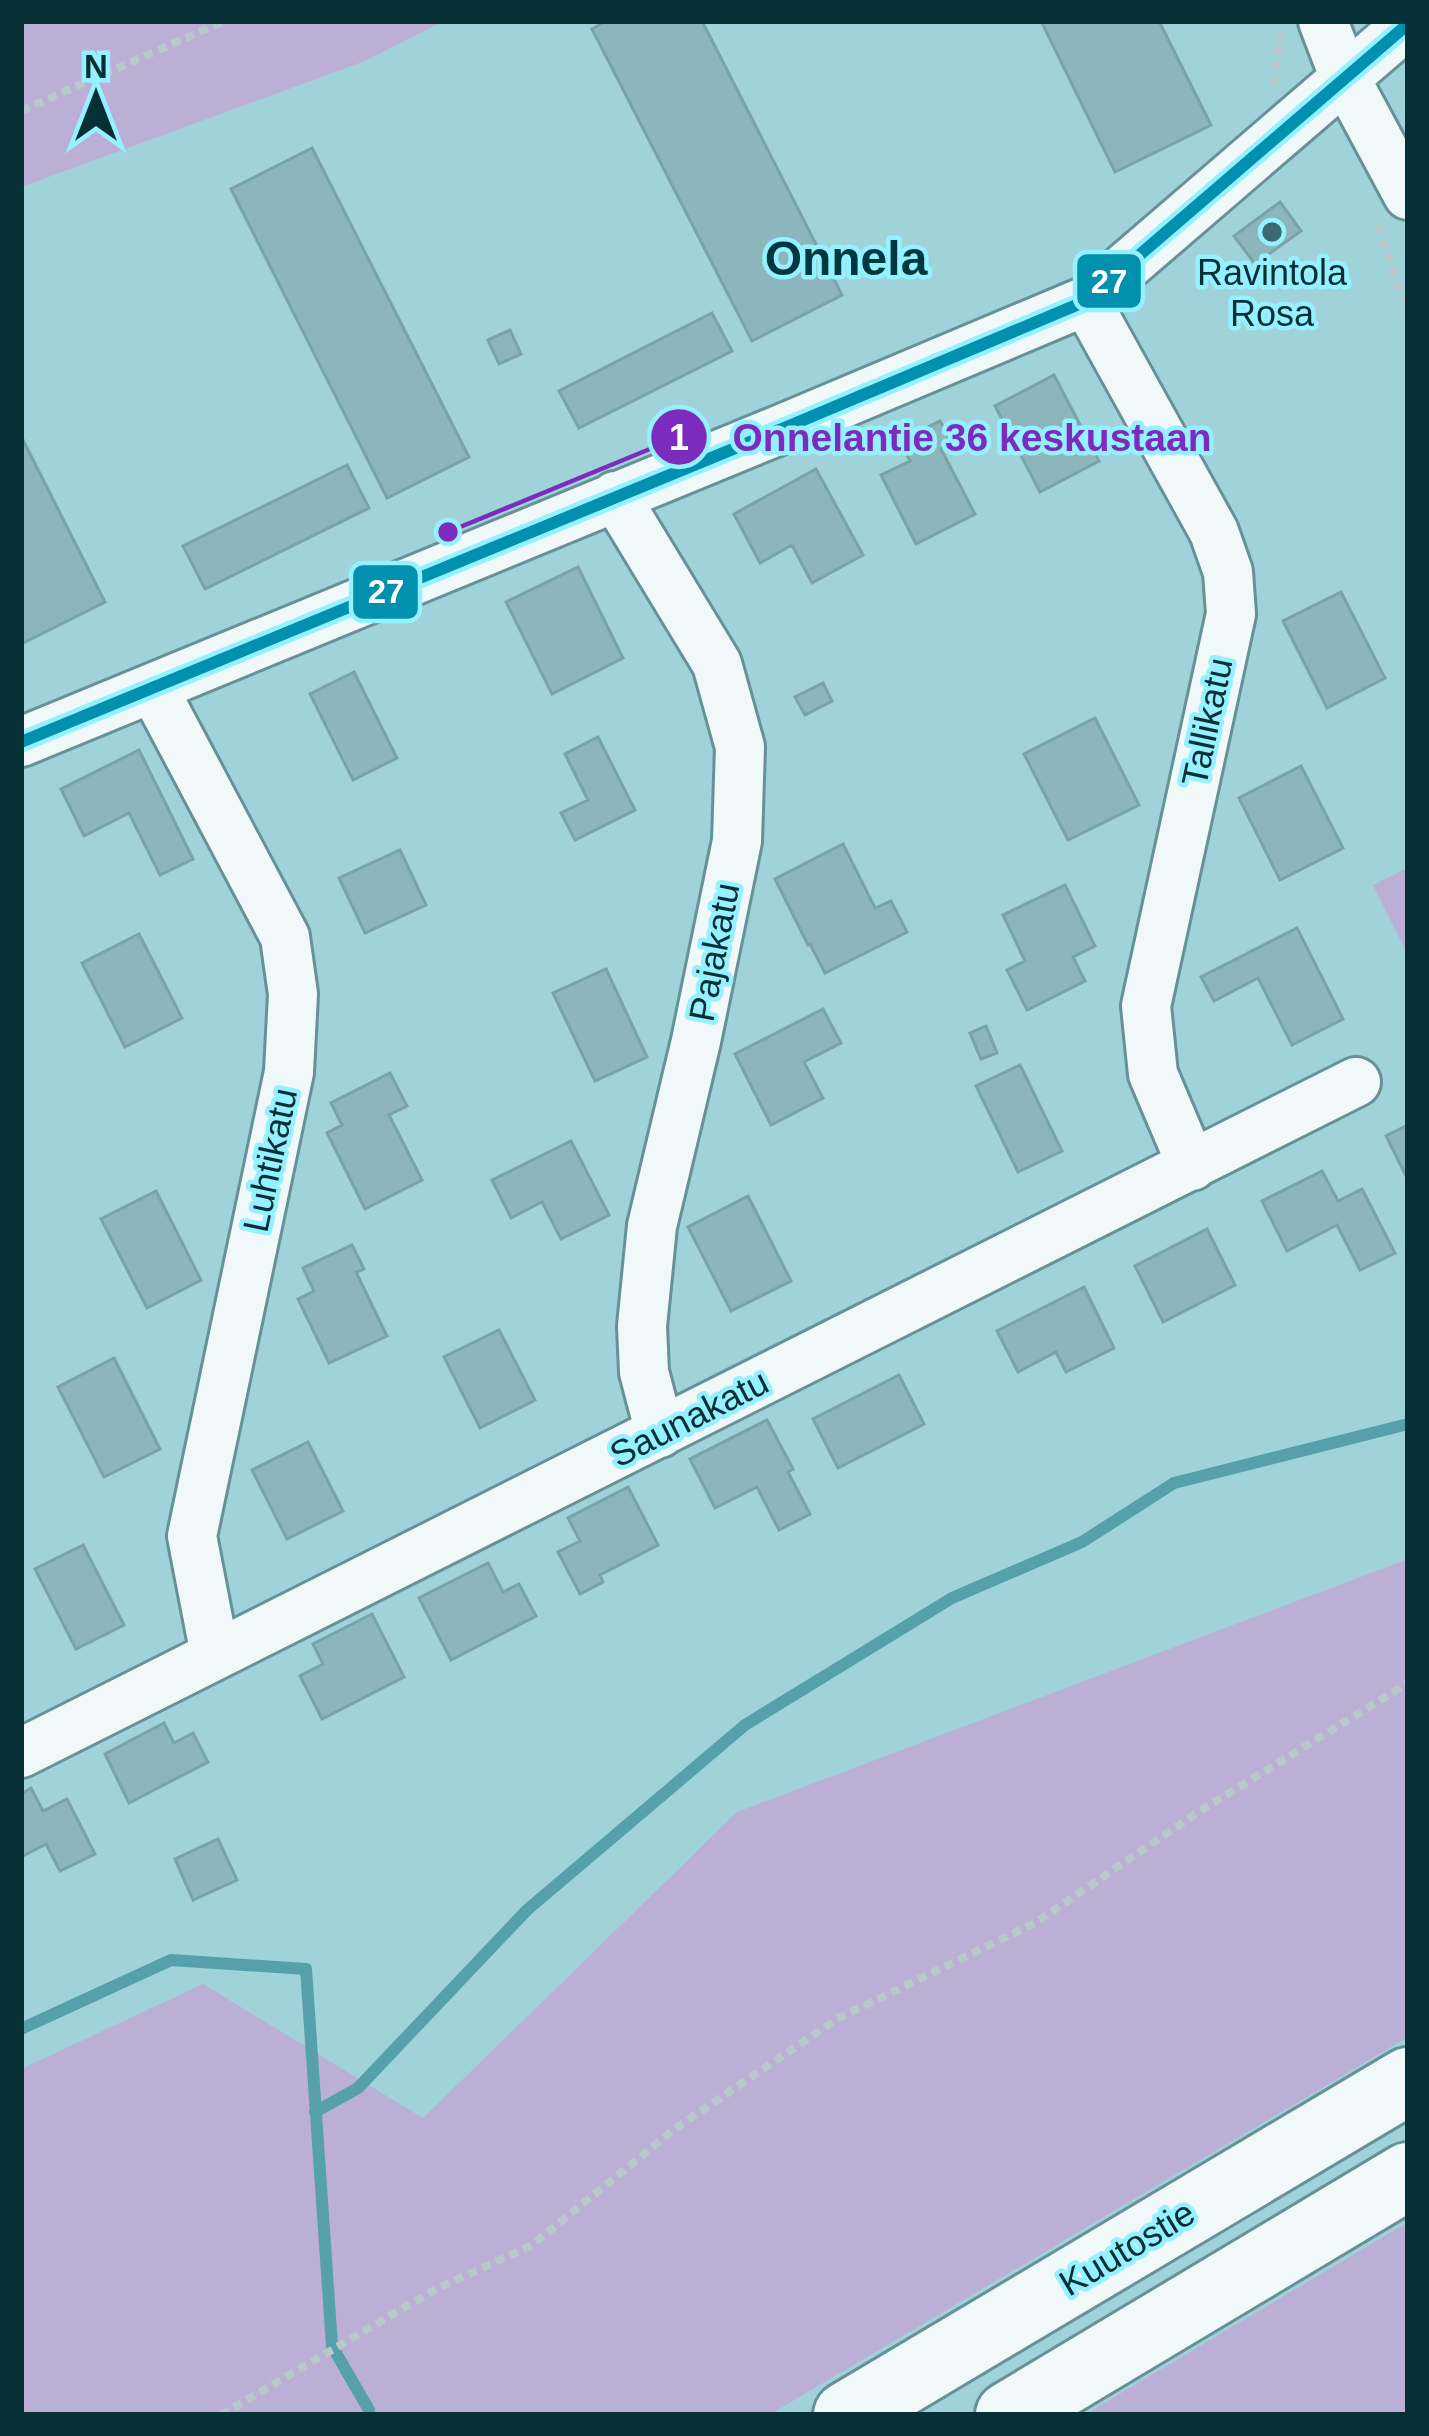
<svg xmlns="http://www.w3.org/2000/svg" width="1429" height="2436" font-family="Arial,sans-serif">
<style>
.green{fill:#bcafd5}
.lines{fill:none;stroke-linecap:round;stroke-linejoin:round}
.stream{stroke:#56a0aa;stroke-width:12}
.building{fill:#8db6bc;stroke:#7aa3a9;stroke-width:3}
.minor-casing{stroke:#659197;stroke-width:54}
.highway-casing{stroke:#659197;stroke-width:72}
.path{stroke:#b9c8ca;stroke-width:8;stroke-dasharray:9 6;stroke-linecap:butt}
.minor{stroke:#f1f8f9;stroke-width:48}
.highway{stroke:#f1f8f9;stroke-width:66}
.bus-1-casing{stroke:#95f1ff;stroke-width:21}
.bus-1{stroke:#0191af;stroke-width:12}
.poi-dot{fill:#3c696f;stroke:#95f1ff;stroke-width:4.5}
.labels{text-anchor:middle;dominant-baseline:central;stroke-width:9;stroke-linejoin:round;paint-order:stroke}
.poi-label{font-size:36px;fill:#063035;stroke:#95f1ff}
.street-label{font-size:36px;fill:#063035;stroke:#95f1ff}
.district-label{font-size:48px;font-weight:bold;fill:#00383f;stroke:#95f1ff}
.leader{fill:none;stroke:#7b2cbf;stroke-width:4.5}
.callout-dot{fill:#7b2cbf;stroke:#95f1ff;stroke-width:4.5}
.mark-label{font-size:36px;text-anchor:middle;font-weight:bold;fill:#fff}
.callout-label{font-size:39px;text-anchor:middle;font-weight:bold;fill:#7b2cbf;stroke:#95f1ff;stroke-width:9;stroke-linejoin:round;paint-order:stroke}
.line-badge{stroke:#95f1ff;stroke-width:4.5}
.badge-label{font-size:33px;text-anchor:middle;font-weight:bold;fill:#fff}
</style>
<rect width="100%" height="100%" fill="#a0d2da"/>
<path class="green" d="M21,21h423l-79,40 -344,126z
M1408,868v87l-35,-70z
M1408,1559v478l-639,378h-748v-346l182,-85 220,134 314,-306z
M1408,2222v193h-324z"/>
<g class="lines">
<path class="stream" d="M21,2029l150,-69 135,9 26,377 37,64
M315,2112l43,-24 169,-178 218,-185 207,-127 130,-56 92,-59 234,-59"/>
</g>
<path class="building" d="M606,21h96l140,274 -90,46 -160,-312z
M1041,21h118l52,104 -96,47z
M312,148l157,309 -82,41 -156,-309z
M1280,202l21,29 -46,33 -21,-28z
M712,313l20,38 -153,77 -20,-37z
M510,330l11,24 -22,10 -11,-24z
M1054,375l45,86 -59,31 -45,-86z
M940,421l12,22 -11,6 34,65 -59,30 -35,-69 29,-14 -10,-20z
M21,436l84,166 -84,42z
M347,465l22,43 -164,81 -22,-43z
M816,469l47,86 -51,28 -20,-38 -32,18 -26,-49z
M578,567l45,91 -71,36 -46,-92z
M1341,592l44,86 -58,30 -44,-87z
M354,672l43,86 -44,22 -43,-86z
M823,683l9,18 -27,14 -10,-18z
M1095,718l44,87 -71,35 -44,-86z
M598,737l37,73 -60,30 -14,-27 27,-13 -23,-46z
M139,750l54,109 -33,16 -31,-62 -45,23 -23,-47z
M1301,766l42,82 -63,32 -41,-82z
M843,844l32,64 16,-7 16,31 -82,41 -15,-29 -2,1 -33,-66z
M400,850l26,55 -61,28 -26,-55z
M1065,885l30,61 -22,11 12,24 -58,29 -20,-40 18,-9 -22,-46z
M1297,928l46,91 -51,26 -34,-67 -44,23 -13,-24z
M139,934l43,84 -57,29 -43,-84z
M606,969l41,88 -52,24 -42,-88z
M823,1009l18,34 -37,19 19,36 -52,27 -36,-71z
M986,1026l11,27 -16,6 -11,-26z
M1020,1065l42,86 -44,21 -42,-86z
M390,1073l17,33 -18,9 33,65 -57,29 -38,-76 15,-8 -11,-22z
M1408,1125v55l-22,-44z
M571,1141l38,74 -48,24 -19,-37 -31,16 -19,-38z
M1322,1171l16,30 24,-12 33,64 -35,17 -23,-45 -50,26 -25,-50z
M156,1191l45,89 -54,28 -46,-89z
M748,1196l43,85 -60,30 -43,-84z
M1207,1229l28,56 -72,37 -28,-56z
M352,1245l12,24 -8,3 31,64 -58,27 -31,-64 16,-8 -11,-23z
M1084,1287l30,61 -48,24 -10,-20 -38,20 -21,-41z
M499,1330l36,70 -55,28 -36,-71z
M114,1358l46,91 -56,28 -46,-90z
M899,1375l25,49 -86,44 -25,-49z
M767,1420l26,49 -5,3 22,42 -31,16 -22,-43 -42,21 -25,-49z
M308,1442l35,69 -56,28 -35,-69z
M628,1487l30,58 -58,30 3,7 -23,12 -22,-42 22,-11 -12,-23z
M83,1545l41,80 -48,24 -41,-80z
M488,1563l15,29 16,-8 17,32 -85,44 -32,-62z
M372,1614l32,63 -82,42 -22,-43 23,-12 -10,-20z
M164,1723l10,20 19,-10 15,29 -79,41 -24,-49z
M31,1788l12,23 24,-12 28,55 -35,17 -14,-27 -25,13v-63z
M218,1839l19,41 -44,20 -18,-41z"/>
<g class="lines">
<g class="minor-casing">
<path id="minor" d="M1323,21l21,55 64,119
M1086,301l128,231 14,40 3,42 -85,392 7,68 39,92
M615,496l102,168 23,83 -3,94 -41,200 -44,185 -10,100 2,46 16,61
M153,688l132,249 8,57 -4,78 -97,464 23,119
M21,742l768,-316 297,-125 322,-277
M21,1753l1335,-671"/>
</g>
<g class="highway-casing">
<path id="highway" d="M847,2415l561,-334
M1009,2415l399,-239"/>
</g>
<path class="path" d="M1274,85l6,-51
M21,111l203,-90
M1378,225l19,58 11,22
M221,2415l215,-126 96,-44 144,-117 161,-109 198,-96 162,-110 211,-130"/>
<use href="#minor" class="minor"/>
<use href="#highway" class="highway"/>
<g class="bus-1-casing">
<path id="bus-1" d="M21,742l768,-316 297,-125 322,-277"/>
</g>
<use href="#bus-1" class="bus-1"/>
</g>
<circle class="poi-dot" cx="1272" cy="232" r="12"/>
<g class="labels">
<g class="poi-label">
<text x="1272" y="272">Ravintola<tspan x="1272" dy="41">Rosa</tspan></text>
</g>
<g class="street-label">
<text transform="translate(1207 722) rotate(-78)">Tallikatu</text>
<text transform="translate(714 952) rotate(-79)">Pajakatu</text>
<text transform="translate(270 1160) rotate(-78)">Luhtikatu</text>
<text transform="translate(689 1418) rotate(-27)">Saunakatu</text>
<text transform="translate(1127 2248) rotate(-31)">Kuutostie</text>
</g>
<g class="district-label">
<text x="846" y="258">Onnela</text>
</g>
</g>
<path class="leader" d="M448 532L679 437"/>
<g class="callout-dot">
<circle cx="448" cy="532" r="12"/>
<circle cx="679" cy="437" r="30"/>
</g>
<g class="mark-label">
<text x="679" y="450">1</text>
</g>
<g class="callout-label">
<text x="972" y="451">Onnelantie 36 keskustaan</text>
</g>
<g class="line-badge">
<rect x="1075" y="252" width="68" height="58" rx="12" fill="#0191af"/>
<rect x="351" y="563" width="69" height="58" rx="12" fill="#0191af"/>
</g>
<g class="badge-label">
<text x="1109" y="293">27</text>
<text x="386" y="603">27</text>
</g>
<rect width="1429" height="2436" fill="none" stroke="#063035" stroke-width="48"/>
<g transform="translate(96 96)" stroke="#95f1ff" stroke-width="9" paint-order="stroke">
<path d="M0-9L21 45L0 30L-21 45Z" fill="#063035"/>
<text y="-18" font-size="33" font-weight="bold" text-anchor="middle" fill="#063035">N</text>
</g>
</svg>
